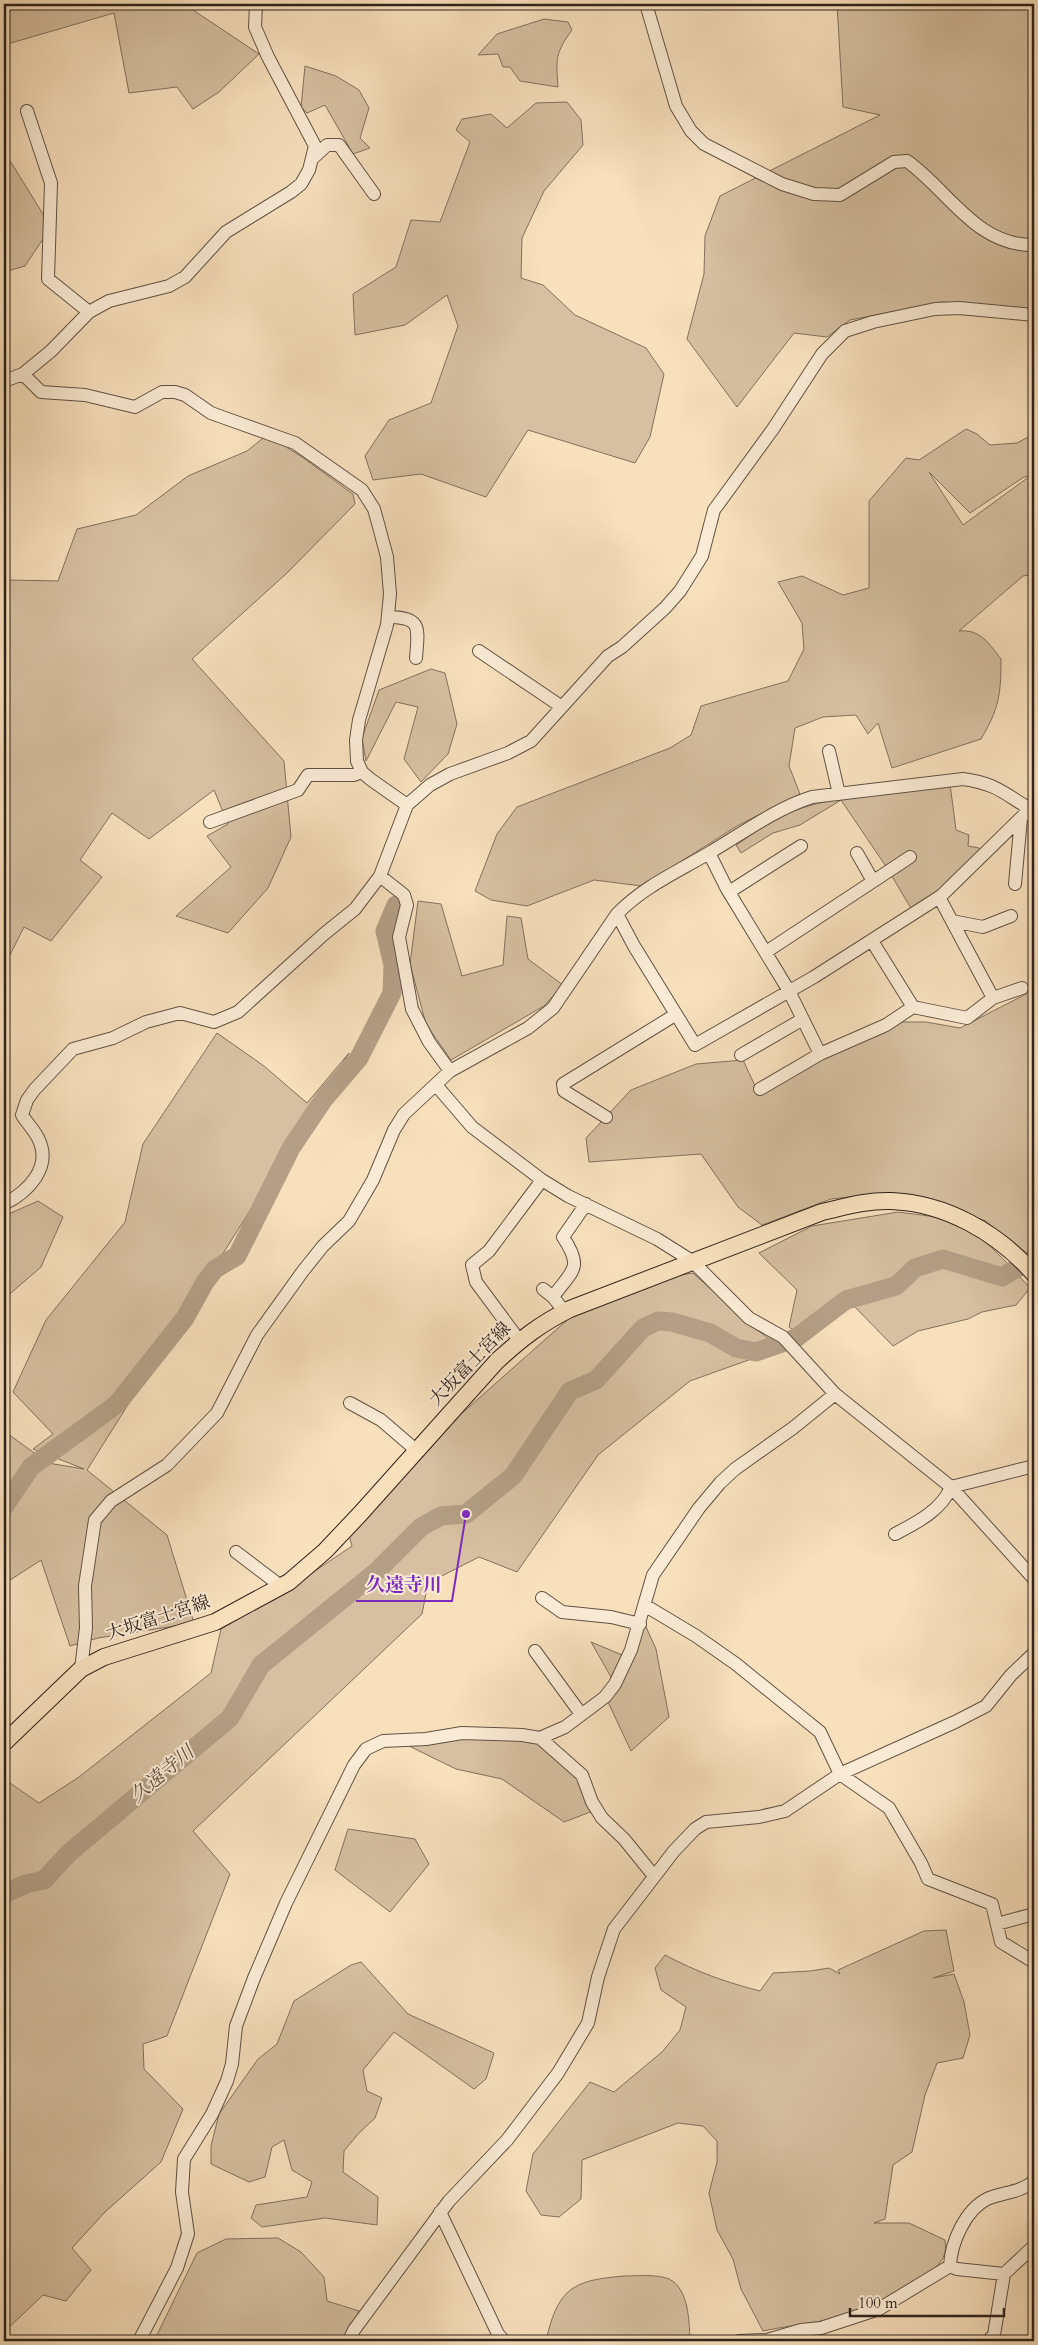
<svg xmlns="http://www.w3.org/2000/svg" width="1038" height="2345" font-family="Cardo,'Noto Serif JP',serif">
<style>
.green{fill:#d6c0a1;stroke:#82715e;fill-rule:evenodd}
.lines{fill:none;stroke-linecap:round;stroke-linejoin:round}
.river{stroke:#b49f86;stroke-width:19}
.minor-casing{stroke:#615244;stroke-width:14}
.major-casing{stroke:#2f221b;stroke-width:18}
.minor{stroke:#faebd4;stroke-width:12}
.major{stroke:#f8e0bd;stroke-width:16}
.labels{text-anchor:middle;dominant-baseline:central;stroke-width:4;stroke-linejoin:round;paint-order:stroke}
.street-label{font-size:18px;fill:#2f221b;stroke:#faebd4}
.water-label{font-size:19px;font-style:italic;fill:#5e4e40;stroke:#faebd4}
.leader{fill:none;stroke:#7b2cbf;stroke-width:2}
.callout-dot{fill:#7b2cbf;stroke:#faebd4;stroke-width:2}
.callout-label{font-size:19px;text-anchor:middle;font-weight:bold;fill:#7b2cbf;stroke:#faebd4;stroke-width:4;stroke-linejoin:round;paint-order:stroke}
</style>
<rect width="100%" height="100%" fill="#f8e0bd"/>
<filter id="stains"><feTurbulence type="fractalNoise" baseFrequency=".004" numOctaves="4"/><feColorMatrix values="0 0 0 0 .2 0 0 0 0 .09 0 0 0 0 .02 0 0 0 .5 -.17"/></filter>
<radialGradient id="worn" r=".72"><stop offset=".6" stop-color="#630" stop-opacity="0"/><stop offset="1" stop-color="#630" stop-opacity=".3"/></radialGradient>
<path class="green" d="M4,4h180l75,50 -40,38 -26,17 -16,-22 -48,6 -15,-80 -110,32z
M837,4h197v303l-11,2 -81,-7 -92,18 -23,17 -33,-4 -57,74 -50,-68 17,-65 1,-38 15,-40 160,-81 -37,-8z
M544,19l24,3 4,8c-17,23 -16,29 -14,57l-38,-6 -10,-14h-7l-5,-13 -20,1 19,-21z
M305,66l31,10 23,14 10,18 -9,30 10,10 -17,6 -28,-49 -18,8 -6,-6z
M567,102l14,18 2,25 -39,46 -22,47 -1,40 22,7 32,30 71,33 18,26 -14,63 -15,26 -107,-33 -42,67 -65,-23 -48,6 -8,-24 24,-36 42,-17 27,-77 -11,-31 -42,30 -50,10 -2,-41 43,-27 15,-47 29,2 30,-80 -14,-12 6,-11 29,-5 16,14 29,-25z
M4,151l47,76 -26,39 -21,6z
M966,429l11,5 13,11 27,-2 17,-9v140l-11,2 -64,55c22,-2 30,13 42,28 0,35 -2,50 -20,80l-89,29 -14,-45 -10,11 -12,-19 -33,2 -28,11 -6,38 11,28 -63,32 -95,60 -48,-6 -67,26 -36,-6 -16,-9 22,-57 20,-27 153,-59 21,-13 10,-29 87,-25 16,-32 -2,-26 -24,-41 24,-6 41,19 26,-7v-87l37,-43 13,2zM929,472l41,41 54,-36 6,-1 -67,49z
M267,435l35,22 51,37 2,10 -68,69 -95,86 92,102 7,76 -23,51 -40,45 -52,-17 55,-49 -24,-31 21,-12 -14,-34 -65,49 -37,-26 -32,47 22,17 -51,64 -27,-14 -20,40v-377l4,-10 50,1 19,-52 59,-14 52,-39 59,-25z
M431,669l14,4 12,51 -9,30 -27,28 -17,-23 14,-52 -22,-5 -30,59 -4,-23 17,-48z
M950,784l6,46 13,5 -1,11 11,2 2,4 -36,40 -33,18 -25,-42 -46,-68 -41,25 -27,8 -32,20 -5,-8c16,-10 34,-26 52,-32 48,-19 110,-22 162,-29z
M418,901l23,3 21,72 41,-11 4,-49 14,2 7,41 35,26 -19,21 -93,54 -25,-36 -16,-60z
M1034,990v273l-48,-42 -60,-21 -51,-6 -44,5 -69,26 -24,-18 -37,-53 -112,8 -3,-24 45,-48 65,-26 47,-4 14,30 141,-68h28l34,6z
M217,1033l47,33 43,37 42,-50 -262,417 80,65 27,88 -96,15 -28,8 -29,-86 -37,24v-153l44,32 36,6 -51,-20 20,-15 -40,-42 33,-72 79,-98 18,-78z
M38,1201l25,16 -22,50 -37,32v-83z
M898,1212c20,3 46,4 64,14 27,15 47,39 68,62l-14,17 -34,7 -14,7 -50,12 -25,15 -41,-42 -44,36 -19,-13 8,-37 -38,-37 53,-27z
M693,1273l64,57 25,18 -92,33 -92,74 -81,117 -38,-15 -51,26 -6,31 -229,217 37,43 -63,162 -24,8 1,25 39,40 -22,53 -56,50 -33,36 19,22 -25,31 -23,-6 -39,37v-553l35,24 40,-26 132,-104 10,-44 54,-31 77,-52 -4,-15 69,-68 43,-48 115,-102 95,-36z
M642,1618l14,31 13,68 -38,34 -24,-51 8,-16 -24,-42 36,15z
M462,1733l75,4 45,38 11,36 -29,11 -62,-43 -46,-10 -47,-23z
M348,1829l67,10 14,25 -39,48 -55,-42z
M946,1930l8,41 -21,7 21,-4 10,28 6,33 -7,23 -26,5 -12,32 -13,57 -19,13 -8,54 -11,4h35l36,17c1,8 1,14 -4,21 -9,16 -73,47 -92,53 -26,9 -59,11 -86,17l-22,-42 -8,-30 -16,-29 -8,-37 8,-31v-21l-14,-15 -25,-3 -96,37 -1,39 -22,18 -18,-2 -15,-24 7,-37 57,-72 24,10 48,-40 18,-22 6,-23 -25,-17 -6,-22 10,-13c32,17 60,27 95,36l13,-18 37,-2 19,-3 11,6 -2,-4 86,-39z
M361,1962l47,52 86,39 -8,26 -12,10 -80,-57 -31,38 4,21 15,7 -7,20 -16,15 -15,18 -1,21 35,25 -1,28 -52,-7 -63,9 -11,-9 5,-13 51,-8 5,-15 -20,-12 -8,-30 -12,7 -7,30 -16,5 -38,-18v-18l8,-32 39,-55 19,-15 17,-43 57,-36z
M278,2238l23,14 23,25 3,24 32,10 -16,30h-189l43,-88 29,-14z
M625,2276c14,0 31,-2 44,3 20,10 20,42 21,60l-6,2h-138c12,-54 28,-61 79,-65z"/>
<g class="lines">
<path class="river" d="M4,1507l27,-40 86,-63 68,-86 20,-36 10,-13 22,-13 54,-108 33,-49 35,-41 33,-65 1,-28 -8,-34 11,-26
M4,1894l22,-10 18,-4 25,-27 161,-135 31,-53 115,-93 45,-45 20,-11 25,-2 47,-38 57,-85 26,-11 47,-52 15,-7 14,1 38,11 26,15 20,4 40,-14 50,-38 50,-14 19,-18 28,-9 59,18 32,-19"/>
<g class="minor-casing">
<path id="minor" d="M646,4l30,102 15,25 13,13 78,40 32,10 26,1 54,-33 13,-1c42,30 69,85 127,84
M27,111l24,72 -3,96 41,33
M312,159l15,-14h12l35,49
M23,374l18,18 44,3 50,12 27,-15h13l10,3 26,18 84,30 67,47 12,19 5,18 8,30 3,37 -3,31 -28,95 -3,20 1,21 5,11 8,7 37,26
M4,381l19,-7 28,-23 38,-39 20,-11 60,-15 16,-9 41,-45 65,-40 10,-8 8,-14 6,-24 -47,-89 -13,-30 1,-23
M388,617c35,0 30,12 28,41
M479,651l83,56
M829,751l10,43
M210,822l88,-32 10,-15h46l8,-3
M709,853l18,36 62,102 31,63
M857,853l16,28
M380,876l24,19 3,10 -8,32 13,72 17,33 21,29
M1015,884l6,-66
M729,892l72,-46
M939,897l54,101
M617,914l17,32 61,99 119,-68 127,-81 89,-87
M952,921l31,6 28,-11
M872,941l41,66
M766,952l144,-95
M741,1055l62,-36
M436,1085l36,42 70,53 26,16 89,43 35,22 57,57 34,19 52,57 116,93 83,92
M760,1089l60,-35 66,-29 27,-18 54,11 26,-20 29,-10
M606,1117l-42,-26 -1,-7 112,-69
M4,1204c24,-12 49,-37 34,-66 -4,-8 -11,-15 -16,-23l5,-15 8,-11 38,-40 40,-11 33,-16 34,-9 34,9 24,-10 86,-78 31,-25 25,-33 27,-71 23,-20 20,-11 58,-21 23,-12 77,-85 14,-9 43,-39 15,-17 22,-35 12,-46 59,-81 49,-75 23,-23 28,-9 62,-13 24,-1 75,7
M543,1289l10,8 11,14
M553,1297c19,-27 31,-28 10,-60l23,-33
M519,1340l-43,-58 -4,-17 17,-14 53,-71
M350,1403l31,17 35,30
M951,1487l83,-21
M895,1534c21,-11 47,-24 56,-47
M236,1552l46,35
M542,1598l20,14 49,5 29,7
M646,1606l50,30 40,28 84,68 20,42 49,34 32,55 7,16 64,25 9,38 33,20
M535,1651l46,63
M81,1669l5,-41 -1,-42 10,-66 16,-19 56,-36 50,-52 40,-78 46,-64 20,-25 26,-25 24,-41 21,-50 10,-16 46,-43 78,-43 25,-20 64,-94c26,-27 60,-42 92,-61 34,-20 66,-44 103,-56l151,-18c36,5 42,16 71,32
M540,1738l42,37 10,27 10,16 22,21 30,37
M997,1924l37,-10
M440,2212l58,122 6,7
M950,2266c1,-23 15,-56 37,-67 16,-7 33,-6 47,-18
M950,2266l7,3 47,5
M139,2341l38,-73 11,-34 -6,-42 2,-33 28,-45 15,-33 5,-17 4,-38 18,-48 32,-75 68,-138 12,-16 17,-8 43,-2 36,-6 60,2 18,3 25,-11 40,-30 10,-13 16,-34 22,-75 46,-67 21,-25 15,-14 58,-41 42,-34
M349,2341l5,-11 95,-129 58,-61 51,-67 30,-50 10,-46 16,-48 60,-78 21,-22 11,-7 53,-5 26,-6 55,-37 115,-52 31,-16 25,-31 23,-22
M739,2341l28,-1 34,-10 20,-2 58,-19 71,-43
M988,2341l6,-6 10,-61 30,-28"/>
</g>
<g class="major-casing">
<path id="major" d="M4,1743l77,-74 23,-12 111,-35 74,-40 36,-31 35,-37 137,-153c24,-22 43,-37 73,-52l252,-97c22,-5 46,-12 69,-11 55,2 107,32 143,73"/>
</g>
<use href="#minor" class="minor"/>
<use href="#major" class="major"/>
</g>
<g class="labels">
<g class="street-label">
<text transform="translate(470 1364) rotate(-46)">大坂富士宮線</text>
<text transform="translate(158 1618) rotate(-18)">大坂富士宮線</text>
</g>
<g class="water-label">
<text transform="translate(162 1774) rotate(-40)">久遠寺川</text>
</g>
</g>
<path class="leader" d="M466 1514L452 1601H356"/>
<circle class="callout-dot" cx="466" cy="1514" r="5"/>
<g class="callout-label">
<text x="404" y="1591">久遠寺川</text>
</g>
<rect width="1038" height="2345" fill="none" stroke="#f8e0bd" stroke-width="20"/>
<rect x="5" y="5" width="1028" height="2335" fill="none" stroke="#2f221b" stroke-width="2.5"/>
<rect x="10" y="10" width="1018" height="2325" fill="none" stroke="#2f221b"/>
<path d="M850 2308v8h154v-8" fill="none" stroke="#2f221b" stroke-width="2.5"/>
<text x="858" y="2308" font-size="15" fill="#2f221b" stroke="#faebd4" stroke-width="4" paint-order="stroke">100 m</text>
<rect width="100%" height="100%" filter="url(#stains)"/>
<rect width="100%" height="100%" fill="url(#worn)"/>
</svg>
